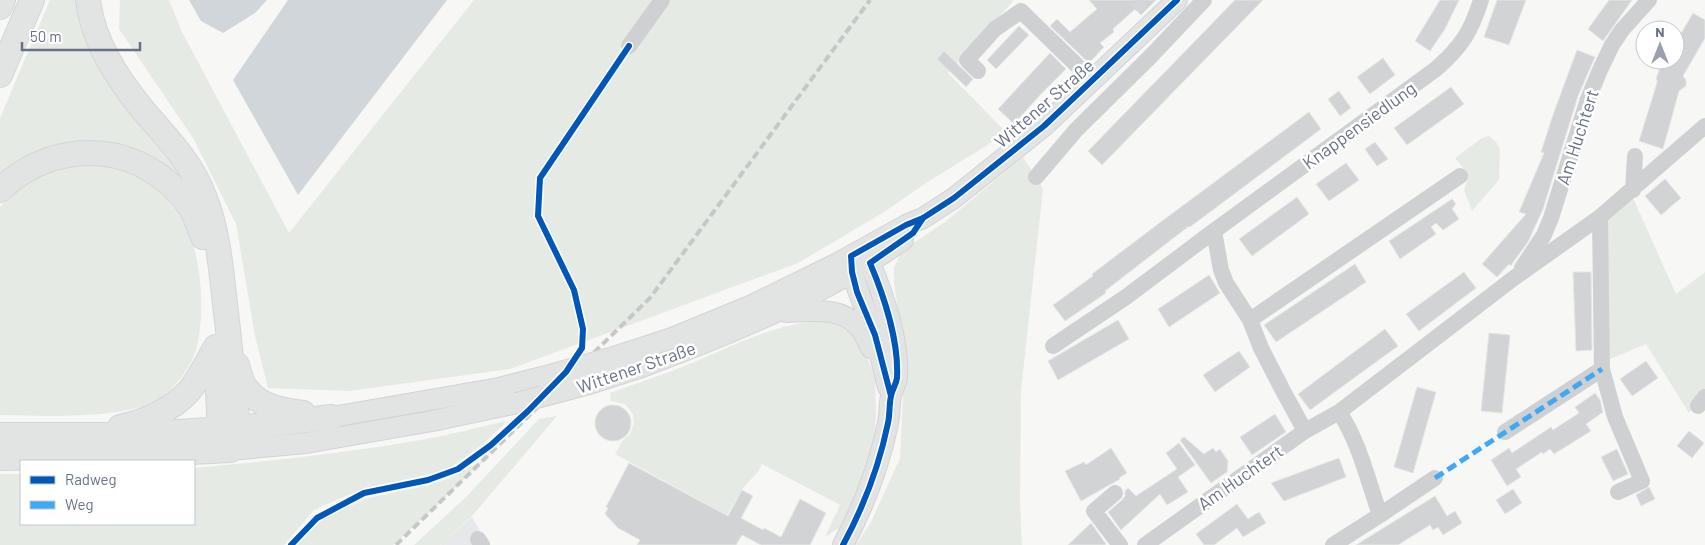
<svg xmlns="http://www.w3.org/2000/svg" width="1705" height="545" font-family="Barlow,sans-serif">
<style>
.built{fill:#e7e8e9}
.green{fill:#e6eae4}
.water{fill:#d1d6da}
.building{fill:#d2d3d4;stroke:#e6e6e6}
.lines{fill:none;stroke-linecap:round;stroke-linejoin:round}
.minor-tunnel{stroke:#d3d6da;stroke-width:16;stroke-dasharray:16 8;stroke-linecap:butt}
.major-casing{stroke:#d3d3d4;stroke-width:22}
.highway-casing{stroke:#d4d5d5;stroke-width:26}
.minor{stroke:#cfd0d1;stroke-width:16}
.major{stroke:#e2e3e3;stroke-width:20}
.highway{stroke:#e2e3e3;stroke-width:24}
.rail{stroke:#c6c7c7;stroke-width:4;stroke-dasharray:8 4;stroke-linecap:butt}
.major-bridge-casing{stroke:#d3d3d4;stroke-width:22;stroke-linecap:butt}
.major-bridge{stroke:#e2e3e3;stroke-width:20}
.quiet{stroke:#3fa9f5;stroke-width:5;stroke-dasharray:10 5;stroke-linecap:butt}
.cycleway-casing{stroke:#fff;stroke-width:9}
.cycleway{stroke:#0057b8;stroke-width:6}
.labels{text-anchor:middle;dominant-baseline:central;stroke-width:5;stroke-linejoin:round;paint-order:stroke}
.street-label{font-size:18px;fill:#687286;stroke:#fff}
</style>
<rect width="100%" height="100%" fill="#f7f7f6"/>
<path class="built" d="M472,517l16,28h-48z"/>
<path class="green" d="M50,0h33l56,111 64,99 -89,-60 -114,31v-63z
M120,0h49l13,32 107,201 185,-233h540l-66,73 59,60 -81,50 -42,29 -86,51 -288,106 -161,22 -81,-3 -13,-52 -19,-112 -43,-86 -74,-109z
M1489,136l7,6 4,7 -1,31 -27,31 -8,-21 4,-13 -5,-9 -8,-10 27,-20z
M1023,157l20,32 -22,202 -1,110 2,44h-166l15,-23 29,-64 5,-105 -11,-69v-17l9,-17 42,-28z
M81,164c26,1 53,5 74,24 12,11 23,24 31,38 16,31 20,94 9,127 -5,15 -21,36 -34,45 -33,22 -120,18 -161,17v-208c28,-30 42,-34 81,-43z
M1633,198l43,96 29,-22v120l-16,21 -43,-69 -38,16 -1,-138z
M822,321l16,4 14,9 14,19 9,26 1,36 -3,36 -29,74 -19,12 15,-32 -78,-41 -4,8 -15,16 -16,27 -112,-61 7,-13 8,-7 4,-11 -1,-9 -8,-10 -14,-3 -1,-8c27,-10 55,-19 82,-30 43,-18 84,-40 130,-42z
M557,416l-85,100 -32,29h-26l52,-48 73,-78z
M507,421l-24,23 -33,24 -19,6 -67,14 -50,22 -30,35h-284v-71h21v50h173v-56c76,-7 152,-15 227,-28 29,-5 58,-13 86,-19z
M485,459l-53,51 -39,35h-98l25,-26 48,-21 57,-12 25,-8z"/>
<path class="water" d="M189,0h78l-12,13 -32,20 -22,-12z
M288,0h159l-149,195 -65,-115z"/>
<path class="building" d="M1089,0h67l-15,15 -6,-6 -22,20 1,3 -14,11 4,4 -15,16 -39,-37 7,-7 13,13 27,-23z
M1235,0h28l-161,165 -14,-14z
M1440,0h19l-14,29 -15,22 -15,-10z
M1497,0h29l-17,45 -25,-8z
M1609,0h23l-29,41 -15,-12z
M1693,13l12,7v18l-22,38 3,4v6l-7,5 -16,58 -24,-8 18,-58v-3l-1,-1 5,-14h2l3,-5h9v-16z
M1019,26l10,9 -33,34 -9,-9z
M1577,50l18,7 -17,39 -35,113 -15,33 -14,19 -3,5 -2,-2 -12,13 -15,-13 44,-50 -7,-2 25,-59 -3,-1 13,-40z
M944,51l29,28 -7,8 -29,-28z
M1050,53l16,16 -26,26 -26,29 -16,-15z
M1383,58l12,17 -25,19 -13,-17z
M1451,87l13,17 -57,41 -13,-17z
M1339,91l12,17 -11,8 -12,-17z
M1309,112l12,17 -131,98 -1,-1 -84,65 1,2 -41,28 -12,-16 40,-29 -1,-2 70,-53z
M1375,142l13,17 -11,7 -12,-17z
M1346,163l13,17 -30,21 -13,-17z
M1665,179l16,19 -20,17 -16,-19z
M1297,197l12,17 -57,42 -13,-17z
M1452,199l4,5 -4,5 7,10 -16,11 -7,-7 -5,4 5,7 -36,25 -11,-18z
M1355,264l11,18 -90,60 -12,-17z
M1464,272l12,16 -57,43 -13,-17z
M1573,272h18l1,78 -16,1z
M1209,275l11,18 -51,34 -11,-18z
M1118,320l11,19 -71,41 -10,-19z
M1385,329l13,17 -88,64 -12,-16z
M1489,333l21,2 -8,78 -21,-2z
M1239,351l11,16 -35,25 -12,-17z
M1646,361l12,17 -26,18 -12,-17z
M1417,387l19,5 -23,81 -19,-6z
M1595,393l5,7 3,12 -17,12 5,7 -37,23 -4,-5 -7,5 -1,-2 -26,17 5,8 -14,9 -16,-26 18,-12 3,5 39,-26 2,3 26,-17 -4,-6z
M595 423a18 18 0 1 1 36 0a18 18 0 1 1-36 0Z
M1275,414l11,18 -34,23 -12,-18z
M1689,431l15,12 -12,15 -15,-12z
M1184,437l20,17 9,-6 3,4 4,-3 8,12 -1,11 -16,11 -31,-43z
M1179,443l16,22 -17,12 10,15 -21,13 -7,-11 -39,36 -13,-18 14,-12 3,-4v-5l3,-3 8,8 41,-27 -11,-16z
M1111,448l16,25 -8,5 1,1 -39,22 -16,-30 19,-9 2,3z
M1617,449l11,25 -15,7 -12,-24z
M1339,458l7,19 -62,24 -13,-18z
M629,463l99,53 14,-26 11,6 -12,22 22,12 1,-2 17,9 19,-38 26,14 -16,32h-49l-19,-10 -6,10h-99l3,-5 -22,-12 -13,-14 3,-6 -2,-1z
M1649,487l6,12 -14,7 -5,-11z
M1513,489l9,14 -17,11 -9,-14z
M1435,496l12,20 8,-5 7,12 -19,12 -5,-8 -5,3 -3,-5 -32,20h-42z
M1237,504l11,15 11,-7 7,11 -23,14 -6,-9 -23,17h-10l-8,-11z
M1091,523l15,21 -1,1h-37z"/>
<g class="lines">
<path class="minor-tunnel" d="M1136,0l3,3 4,-3"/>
<g class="major-casing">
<path id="major" d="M851,259c3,30 15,48 23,75 6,17 9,35 14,53
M786,312c26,-1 54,-6 73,15 5,5 8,14 12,21
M672,338l78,-32 84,-41 72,-40 17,-7 31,-20 90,-72 133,-126
M642,367c91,-34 181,-71 261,-127
M332,417l167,-29 43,-11
M230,450l76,-7 126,-22 85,-18
M843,545c21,-39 36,-78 45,-122 2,-9 1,-18 3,-27 1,-6 5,-11 6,-18 2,-36 -13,-82 -27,-115l-13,-5"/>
</g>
<g class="highway-casing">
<path id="highway" d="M88,0c5,42 29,78 55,110 23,27 49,53 61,86 14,34 17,72 21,108 5,41 9,83 13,124l-8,22
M0,7l3,-7
M0,75l32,-75
M0,190c57,-55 146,-49 191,19 5,8 8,19 12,28
M216,352l4,78 10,20
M237,365c2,7 4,17 9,23 14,19 34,22 57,25
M120,427c25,-5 52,-17 69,-36 11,-13 18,-30 27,-44
M0,435h133l105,-7 94,-11
M0,458l114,-2 116,-6"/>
</g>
<path class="minor" d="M629,46l33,-46
M978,71l-11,-11 28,-31 26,-18 72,70
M1036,177l40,-47 75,-74 53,-56
M1633,190l2,-34
M1600,217l2,152 13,48 27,64 -24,11
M1522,268l22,-33 7,-17 37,-119 12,-29 12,-25 10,-15 27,-30
M1250,320l210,-144
M1053,346l73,-49 88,-66
M1698,406l7,-9
M1339,412c20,29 29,69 41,103l55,-37
M1305,431l-23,-42 -21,-41 -11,-28 -24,-37 -5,-13 -7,-39 222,-162c25,-22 35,-37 45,-69
M1505,432l97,-63
M1115,493l-21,18 26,34
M478,539l4,6
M1145,545l160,-114 34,-19 175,-134 86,-61 105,-91
M1333,545l47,-30"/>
<use href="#major" class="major"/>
<use href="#highway" class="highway"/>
<path class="rail" d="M396,545l254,-247 220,-298"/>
<g class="major-bridge-casing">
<path id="major-bridge" d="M542,377l75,-21 55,-18
M517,403l72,-19 53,-17"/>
</g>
<use href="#major-bridge" class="major-bridge"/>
<path class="quiet" d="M1435,478l167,-109"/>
<g class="cycleway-casing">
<path id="cycleway" d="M891,396l-16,-61 -18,-43 -5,-20 -1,-16 55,-31 17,-7 31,-20 90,-72 133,-126
M291,545l26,-27 47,-25 64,-13 30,-11 33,-24 37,-34 38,-39 16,-24 1,-19 -9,-39 -36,-74 2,-38 89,-132
M843,545c21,-39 36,-78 45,-122 2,-9 1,-18 3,-27 1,-6 5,-11 6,-18 2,-36 -13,-82 -27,-115l43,-30 10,-15"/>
</g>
<use href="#cycleway" class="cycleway"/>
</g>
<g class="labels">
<g class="street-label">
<text transform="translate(1044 103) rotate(-41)">Wittener Straße</text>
<text transform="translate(1359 125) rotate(-36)">Knappensiedlung</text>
<text transform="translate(1577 137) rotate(-72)">Am Huchtert</text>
<text transform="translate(636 367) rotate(-19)">Wittener Straße</text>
<text transform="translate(1240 477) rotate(-35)">Am Huchtert</text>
</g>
</g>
<rect x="20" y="460" width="175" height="65" fill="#ffffff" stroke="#c3c7cf"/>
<rect x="30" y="476" width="25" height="8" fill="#0057b8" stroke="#c3c7cf"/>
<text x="65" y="485" font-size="15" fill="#687286">Radweg</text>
<rect x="30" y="501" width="25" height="8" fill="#3fa9f5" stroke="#c3c7cf"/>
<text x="65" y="510" font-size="15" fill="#687286">Weg</text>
<g transform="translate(1660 45)"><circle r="24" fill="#ffffff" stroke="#c3c7cf"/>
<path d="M0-4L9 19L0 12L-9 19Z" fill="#9aa1ad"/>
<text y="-8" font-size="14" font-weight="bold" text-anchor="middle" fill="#687286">N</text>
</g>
<path d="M22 42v8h118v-8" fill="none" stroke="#687286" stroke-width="2.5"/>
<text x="30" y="42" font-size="15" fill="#687286" stroke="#ffffff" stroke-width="4" paint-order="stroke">50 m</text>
</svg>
